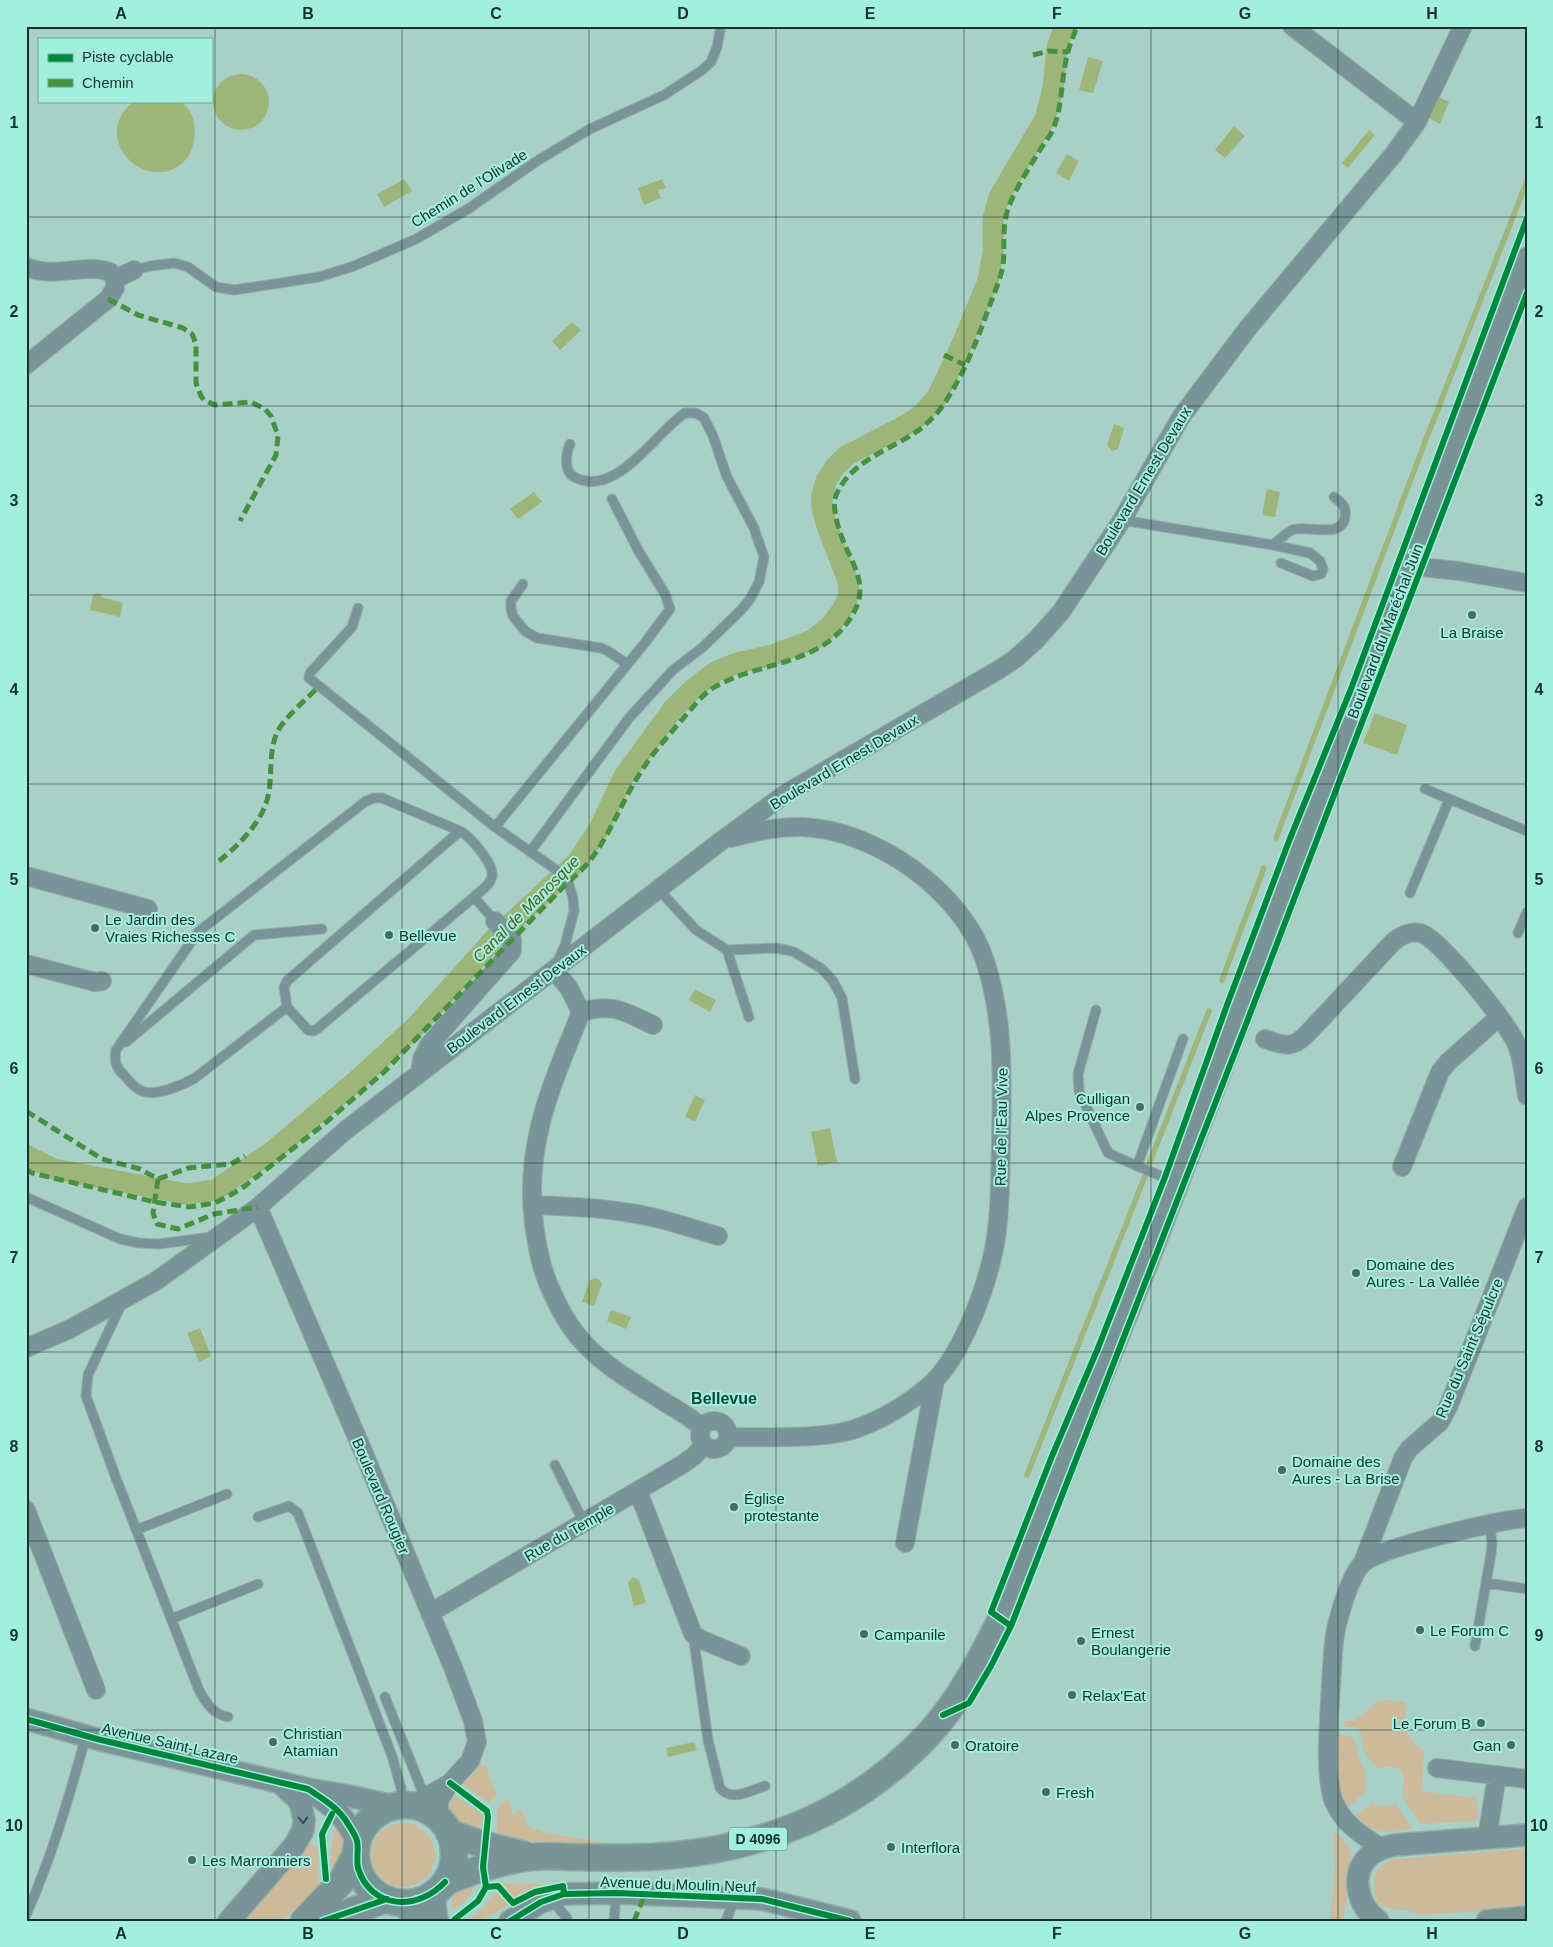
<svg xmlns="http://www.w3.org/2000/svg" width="1553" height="1947" font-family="Helvetica,sans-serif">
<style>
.green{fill:#cdba9a}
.water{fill:#9eb579}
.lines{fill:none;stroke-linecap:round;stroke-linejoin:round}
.stream{stroke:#9eb579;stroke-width:5.5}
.canal{stroke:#9eb579;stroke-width:21}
.service-casing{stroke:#8eada7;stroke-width:11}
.minor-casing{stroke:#8eada7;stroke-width:20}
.tertiary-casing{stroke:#8eada7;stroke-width:24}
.primary-casing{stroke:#8eada7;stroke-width:29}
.service{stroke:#7a9398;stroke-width:9}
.minor{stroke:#7a9398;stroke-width:18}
.tertiary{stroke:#7a9398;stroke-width:21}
.primary{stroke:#799497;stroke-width:26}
.quiet{stroke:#44913f;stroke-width:5;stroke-dasharray:10 5;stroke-linecap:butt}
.cycleway-casing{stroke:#a3efdd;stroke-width:9}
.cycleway{stroke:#00873e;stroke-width:6}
.oneway{stroke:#33504d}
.grid{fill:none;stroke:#14332d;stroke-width:1;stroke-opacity:0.55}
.poi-dot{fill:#486a63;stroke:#a3efdd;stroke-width:2}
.labels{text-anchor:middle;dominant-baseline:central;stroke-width:4;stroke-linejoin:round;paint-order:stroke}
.shield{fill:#a3efdd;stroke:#3f6b62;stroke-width:1}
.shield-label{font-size:14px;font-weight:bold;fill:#14332d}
.street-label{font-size:15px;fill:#14332d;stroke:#a3efdd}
.poi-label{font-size:15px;fill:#14332d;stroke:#a3efdd;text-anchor:start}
.water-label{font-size:16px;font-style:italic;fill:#525c21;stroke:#a3efdd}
.neighbourhood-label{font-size:16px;font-weight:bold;fill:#08483d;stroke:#a3efdd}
.neatline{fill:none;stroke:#14332d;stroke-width:2}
.grid-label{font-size:16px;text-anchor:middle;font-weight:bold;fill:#14332d}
</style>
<rect width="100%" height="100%" fill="#a8d0c7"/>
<path class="green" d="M1387,1700l19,2c-2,27 -3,31 18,49l-2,40 54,7 2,23 -57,3 -18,-27 1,-20 -4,-8 -10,-3 -13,2 -13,-16 -2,-15 -4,-9 -14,-2 1,-5h10l21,-18z
M1338,1734l13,2 5,7 2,12 8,19 -1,9 1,9 -20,16 -9,-22z
M479,1763l6,2 12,30 -8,8 -26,-18 13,-14z
M452,1794l32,21 -4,18 -29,-15 -3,-16z
M507,1798l6,16 9,-4 6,17 19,6 60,10v4l-110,-9v-30z
M1372,1803c9,4 15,5 24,1l17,24c-30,6 -34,8 -58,-12z
M338,1821c8,22 8,35 -8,53l3,-41z
M371 1855a32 32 0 1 1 64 0a32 32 0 1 1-64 0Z
M1333,1830l14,13 4,9v8l-6,18 2,21 -4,22h-13l5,-52z
M310,1841l8,8v40l-37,32h-40z
M1527,1849v59l-108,7c-18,-12 -49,5 -45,-35 1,-12 10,-17 20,-21z
M476,1878c-4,17 -8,22 -23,32 -4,-20 9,-24 23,-32z
M502,1883l42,1 -31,15z
M496,1892l13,12c-14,10 -25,17 -42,17l18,-14z"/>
<path class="water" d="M1088,57l15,4 -10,32 -14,-3z
M213 102a28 28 0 1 1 56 0a28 28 0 1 1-56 0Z
M1439,97l10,5 -9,22 -11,-6z
M134,101c9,0 39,-2 46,1 18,8 18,41 8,55 -35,44 -103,-17 -54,-56z
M1234,126l11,10 -20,22 -10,-8z
M1369,130l6,5 -27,33 -6,-5z
M1067,154l12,7 -10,20 -13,-8z
M404,179l8,12 -28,16 -7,-13z
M662,179l4,9 -8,2 3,8 -17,7 -6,-17z
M572,322l9,8 -21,20 -8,-9z
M1114,424l10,4 -6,21 -6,2 -5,-6z
M1267,489l13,3 -5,25 -13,-2z
M534,492l8,10 -24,17 -8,-10z
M96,593l5,1v3l22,6 -3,14 -30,-7 3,-15z
M1375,713l32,12 -10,30 -34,-12z
M695,989l21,11 -6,12 -21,-12z
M695,1095l10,5 -10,22 -10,-5z
M830,1128l7,34 -19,4 -7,-34z
M595,1278l4,1 3,5 -8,22 -12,-4 8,-22z
M611,1310l20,7 -5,12 -19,-8z
M200,1328l11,28 -12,6 -12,-29z
M633,1577l6,3 7,23 -12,3 -6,-23z
M694,1742l3,8 -29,7 -2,-9z"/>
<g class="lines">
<path class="stream" d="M1276,838l149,-396 102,-261
M1222,980l42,-112
M1148,1167l61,-156
M1027,1475l120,-304"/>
<path class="canal" d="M26,1155l9,5 19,9 133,25 28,-4 54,-36 88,-74 58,-53 79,-88 83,-77 22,-33 25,-53 49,-67 20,-20 22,-17 22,-9 36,-8 41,-16 16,-13 10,-13 7,-12 2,-10 -1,-10 -22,-58 -4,-17v-11l4,-14 9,-14 11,-11 62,-32 13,-9 16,-18 7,-14 18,-39 26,-63 5,-28v-34l6,-22 46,-78 8,-31 4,-41 8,-21"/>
<g class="service-casing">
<path id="service" d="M134,270l16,-4 24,-3 14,4 28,20 18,3 85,-13 35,-11 62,-27 52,-30 69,-48 53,-32 74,-34 37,-24 10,-9 6,-15 4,-21
M1122,520l151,25 37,8 10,8 3,8 -2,5 -8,2 -32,-13
M1273,545c6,-5 13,-12 19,-15 14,-6 50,10 53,-13 2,-10 -4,-15 -11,-20
M523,584l-12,17v8l2,7 12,15 12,7 64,10 7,3 19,13
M358,608l-6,19 -42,46 -1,5 186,149 60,42 13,13 5,16 1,13 -9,34 -8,18
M1425,789l102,42
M495,827l149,-183 26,-35 -5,-15 -27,-44 -26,-51
M530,852l99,-134 44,-48 30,-23 39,-38 8,-10 9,-17 5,-25 -10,-29 -27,-51 -14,-41 -9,-18 -8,-5h-11c-30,20 -72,90 -114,62 -7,-10 -5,-21 -1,-31
M658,889l38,41 31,20 49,-2 10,2 8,2 28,17 11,12 9,17 13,81
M1410,893l39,-93
M474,897c6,-6 17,-12 18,-21 2,-12 -22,-40 -32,-45l-78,-33h-8l-8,3 -168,131 -82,118c-2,11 0,18 8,25 5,6 10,13 18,16 13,6 41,-6 53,-13l92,-71 21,23 5,1 4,-2 157,-132 21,24
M1518,933l9,-21
M727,950l22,67
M287,1007l-3,-20 3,-6 173,-150
M1096,1010l-18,64 1,17 29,62 29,13
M126,1042l128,-107 68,-6
M1173,1181l-36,-15 46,-127
M26,1197l94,42 19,4 20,1 52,-7
M122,1303l-34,72 -2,21 30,82 83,212c7,13 14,24 29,27
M555,1465l29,58
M258,1517l31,-11 9,7 94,243 9,32 2,17
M136,1530l91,-36
M1487,1583l40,6
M171,1619l87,-35
M693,1634l15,106 12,48c12,14 29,3 45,-2
M1475,1646l16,-92 1,-10 -2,-19
M385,1697l40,101
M550,1898l17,20 -2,3
M26,1915c26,-58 43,-118 60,-179
M614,1921l2,-27
M726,1921l9,-24"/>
</g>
<g class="minor-casing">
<path id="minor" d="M1292,26l125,96
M26,267c29,12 59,-4 84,5l5,7
M115,279l19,-9
M26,365l82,-66 7,-11v-9
M1410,566l49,5 68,12
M26,876l122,33
M26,964l69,18 7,-1
M554,970l15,18 12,24c-29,73 -57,131 -47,212 3,20 6,40 14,59 9,22 20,44 37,61 19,21 46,37 70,52 16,11 33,18 47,32
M581,1012c33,-9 42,-1 72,13
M1265,1039c19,6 26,11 42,-5l86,-92c8,-7 17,-11 28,-9 19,6 86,89 95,110 7,16 8,35 11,53
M420,1072l2,-13 7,-14 83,-94v-12l-17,-18
M1402,1167l38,-95 8,-10 51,-45
M532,1205c31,1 62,2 92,7 32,4 63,15 94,24
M258,1207l104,242 92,221 19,51 4,21 -7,19 -20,22 -39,22
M26,1348l44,-19 86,-48 71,-51 31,-23 88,-77 375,-289 64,-47 215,-125 15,-10 21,-19 25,-28 61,-92 59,-103 67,-89 145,-173 24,-33 46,-96
M700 1435a14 14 0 1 1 28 0a14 14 0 1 1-28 0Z
M728,1437c36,0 97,3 130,-9 20,-7 39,-18 56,-30 7,-6 16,-12 22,-19 29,-31 54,-100 60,-142 5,-31 4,-62 5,-93 1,-61 4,-123 -16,-183 -22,-69 -109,-131 -182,-134 -25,-1 -48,5 -72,11
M638,1491l55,143 9,6 39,16
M26,1510l70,180
M905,1543l30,-163
M1363,1562l40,-104 6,-9 31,-27 9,-17 78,-198
M430,1613l253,-149 11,-8 10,-11
M1437,1768l90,11
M437,1817l3,-18 10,-16
M1487,1838l10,-63
M1382,1848c-19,-12 -39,-24 -48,-46 -11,-26 -4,-91 -3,-120 2,-19 1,-39 6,-57 4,-16 14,-51 26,-62 17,-16 137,-43 164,-45"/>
</g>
<g class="tertiary-casing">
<path id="tertiary" d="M26,1719l71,20 211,50 41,7 45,10
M312,1792c25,17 32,24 46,50
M436,1892l-1,15 2,14
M400,1903l19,18
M229,1921l65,-75 9,-16 1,-10 -3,-15 -4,-7 -17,-15
M510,1921l31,-19 23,-8 52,-1 146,6 88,22
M1378,1921c-20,-15 -29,-46 -9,-65 7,-6 16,-9 25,-11l133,-10
M1487,1921l40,-4"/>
</g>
<g class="primary-casing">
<path id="primary" d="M356 1854a49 49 0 1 1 98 0a49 49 0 1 1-98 0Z
M449,1833l36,12 40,10
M445,1882c28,-12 57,-21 87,-25 13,-2 28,0 41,0 26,1 51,1 76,0 108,-5 205,-43 280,-123 31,-34 52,-75 72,-115l139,-344 387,-1014
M304,1921l38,-40 14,-27
M323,1921l64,-22"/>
</g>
<use href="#service" class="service"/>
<use href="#minor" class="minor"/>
<use href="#tertiary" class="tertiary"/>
<use href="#primary" class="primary"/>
<path class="quiet" d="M1033,55l16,-4 19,1
M108,299l30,16 45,13 9,6 4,10v39l5,13 3,4 11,5 36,-3 14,7 6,7 7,20 -2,19 -36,66
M944,355l21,10
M219,861c21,-17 46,-41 50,-70 3,-19 0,-37 7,-56 6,-16 31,-36 43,-49
M26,1111l76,48 38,10 18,10 30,-11 43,-4 14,-8
M26,1169l6,4 123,29 34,5 26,-4 17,-9 13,-8 78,-61 61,-53 184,-190c37,-28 47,-70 71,-107 13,-22 31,-41 47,-60 8,-9 16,-20 27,-27 41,-25 99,-22 131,-61 35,-43 3,-63 -7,-105 -2,-9 -4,-19 -1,-27 15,-34 52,-44 80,-63 13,-9 25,-22 33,-36 17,-27 29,-58 40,-89 5,-13 11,-27 14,-41 2,-18 -1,-36 4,-54 7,-22 21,-42 33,-62 5,-8 11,-15 14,-23 9,-24 7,-51 14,-75 2,-9 6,-17 9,-26
M158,1179l-5,34 4,11 21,5 36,-15 44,-7
M634,1921l11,-27"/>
<g class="cycleway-casing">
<path id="cycleway" d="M1011,1626l-20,-14 61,-156 46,-108 67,-171 62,-172 62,-164 62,-152 176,-471
M943,1715l26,-12 22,-37 20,-40 232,-594 284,-739
M26,1719l71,20 211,50c15,10 31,19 40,35 3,5 8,12 9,17 2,8 -1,18 1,27 13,42 60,43 87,14
M450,1783l37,28 1,6 -5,50 3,20 -8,14 -23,18
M326,1879l-4,-45 10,-20
M486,1887l12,-1 15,17 22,-11 28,-6 1,8
M323,1921l64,-22
M510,1921l31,-19 23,-8 52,-1 146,6 88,22"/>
</g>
<use href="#cycleway" class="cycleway"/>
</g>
<defs><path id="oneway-chevron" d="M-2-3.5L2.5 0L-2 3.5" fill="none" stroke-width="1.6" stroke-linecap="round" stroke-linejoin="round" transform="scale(1.25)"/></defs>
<use class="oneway" href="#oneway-chevron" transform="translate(303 1820) rotate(88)"/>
<path class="grid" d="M215,26v1895M402,26v1895M589,26v1895M776,26v1895M964,26v1895M1151,26v1895M1338,26v1895M26,217h1501M26,406h1501M26,595h1501M26,784h1501M26,974h1501M26,1163h1501M26,1352h1501M26,1541h1501M26,1730h1501"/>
<g class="poi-dot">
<circle cx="1472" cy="615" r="5"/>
<circle cx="95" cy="928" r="5"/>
<circle cx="389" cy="935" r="5"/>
<circle cx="1140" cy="1107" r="5"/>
<circle cx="1356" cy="1273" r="5"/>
<circle cx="1282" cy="1470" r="5"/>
<circle cx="734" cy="1507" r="5"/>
<circle cx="1420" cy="1630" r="5"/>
<circle cx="864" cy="1634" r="5"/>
<circle cx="1081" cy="1641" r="5"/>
<circle cx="1072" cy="1695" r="5"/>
<circle cx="1481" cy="1723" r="5"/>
<circle cx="273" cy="1742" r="5"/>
<circle cx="955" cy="1745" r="5"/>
<circle cx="1511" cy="1745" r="5"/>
<circle cx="1046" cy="1792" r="5"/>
<circle cx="891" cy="1847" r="5"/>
<circle cx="192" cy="1860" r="5"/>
</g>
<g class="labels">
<rect class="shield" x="729" y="1827.5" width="58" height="23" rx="4"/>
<g class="shield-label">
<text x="758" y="1839">D 4096</text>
</g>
<g class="street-label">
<text transform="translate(469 188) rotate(-32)">Chemin de l'Olivade</text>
<text transform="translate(1143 481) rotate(-59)">Boulevard Ernest Devaux</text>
<text transform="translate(1385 631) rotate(-69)">Boulevard du Maréchal Juin</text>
<text transform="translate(844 762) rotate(-31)">Boulevard Ernest Devaux</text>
<text transform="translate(516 999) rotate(-37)">Boulevard Ernest Devaux</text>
<text transform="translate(1001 1127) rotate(-89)">Rue de l'Eau Vive</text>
<text transform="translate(1469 1348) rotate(-67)">Rue du Saint Sépulcre</text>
<text transform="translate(381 1496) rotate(67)">Boulevard Rougier</text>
<text transform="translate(569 1532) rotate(-30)">Rue du Temple</text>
<text transform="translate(170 1743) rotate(13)">Avenue Saint-Lazare</text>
<text transform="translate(678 1884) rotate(2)">Avenue du Moulin Neuf</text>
</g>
<g class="poi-label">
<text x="1472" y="632" text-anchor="middle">La Braise</text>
<text x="105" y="919">Le Jardin des<tspan x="105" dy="17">Vraies Richesses C</tspan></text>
<text x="399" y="935">Bellevue</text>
<text x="1130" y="1098" text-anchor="end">Culligan<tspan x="1130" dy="17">Alpes Provence</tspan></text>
<text x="1366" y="1264">Domaine des<tspan x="1366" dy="17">Aures - La Vallée</tspan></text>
<text x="1292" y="1461">Domaine des<tspan x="1292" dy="17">Aures - La Brise</tspan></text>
<text x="744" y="1498">Église<tspan x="744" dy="17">protestante</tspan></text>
<text x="1430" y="1630">Le Forum C</text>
<text x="1091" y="1632">Ernest<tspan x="1091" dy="17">Boulangerie</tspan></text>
<text x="874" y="1634">Campanile</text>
<text x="1082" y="1695">Relax'Eat</text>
<text x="1471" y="1723" text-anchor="end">Le Forum B</text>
<text x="283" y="1733">Christian<tspan x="283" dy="17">Atamian</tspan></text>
<text x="965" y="1745">Oratoire</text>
<text x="1501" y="1745" text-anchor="end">Gan</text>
<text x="1056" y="1792">Fresh</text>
<text x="901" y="1847">Interflora</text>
<text x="202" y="1860">Les Marronniers</text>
</g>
<g class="water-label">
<text transform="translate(526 909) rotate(-45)">Canal de Manosque</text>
</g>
<g class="neighbourhood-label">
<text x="724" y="1398">Bellevue</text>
</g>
</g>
<rect width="1553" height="1947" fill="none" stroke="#a3efdd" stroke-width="55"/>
<rect x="38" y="38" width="175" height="65" fill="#a3efdd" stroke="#6aa497"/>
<rect x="48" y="54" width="25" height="8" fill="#00873e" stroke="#6aa497"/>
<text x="82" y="62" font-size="15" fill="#14332d">Piste cyclable</text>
<rect x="48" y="79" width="25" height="8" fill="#44913f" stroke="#6aa497"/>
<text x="82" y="88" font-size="15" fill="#14332d">Chemin</text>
<rect x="28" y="28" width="1498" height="1892" class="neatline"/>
<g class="grid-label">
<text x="121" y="19">A</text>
<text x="308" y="19">B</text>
<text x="496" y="19">C</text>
<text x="683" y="19">D</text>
<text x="870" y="19">E</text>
<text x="1057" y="19">F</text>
<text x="1245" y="19">G</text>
<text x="1432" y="19">H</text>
<text x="14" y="128">1</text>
<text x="1539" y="128">1</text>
<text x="14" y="317">2</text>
<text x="1539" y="317">2</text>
<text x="14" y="506">3</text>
<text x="1539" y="506">3</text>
<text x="14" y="695">4</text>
<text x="1539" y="695">4</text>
<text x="14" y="885">5</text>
<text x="1539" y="885">5</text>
<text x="14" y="1074">6</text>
<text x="1539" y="1074">6</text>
<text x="14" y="1263">7</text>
<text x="1539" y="1263">7</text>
<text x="14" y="1452">8</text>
<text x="1539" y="1452">8</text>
<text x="14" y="1641">9</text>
<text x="1539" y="1641">9</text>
<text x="14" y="1831">10</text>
<text x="1539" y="1831">10</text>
<text x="121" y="1939">A</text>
<text x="308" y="1939">B</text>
<text x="496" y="1939">C</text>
<text x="683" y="1939">D</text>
<text x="870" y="1939">E</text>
<text x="1057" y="1939">F</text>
<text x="1245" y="1939">G</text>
<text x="1432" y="1939">H</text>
</g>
</svg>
